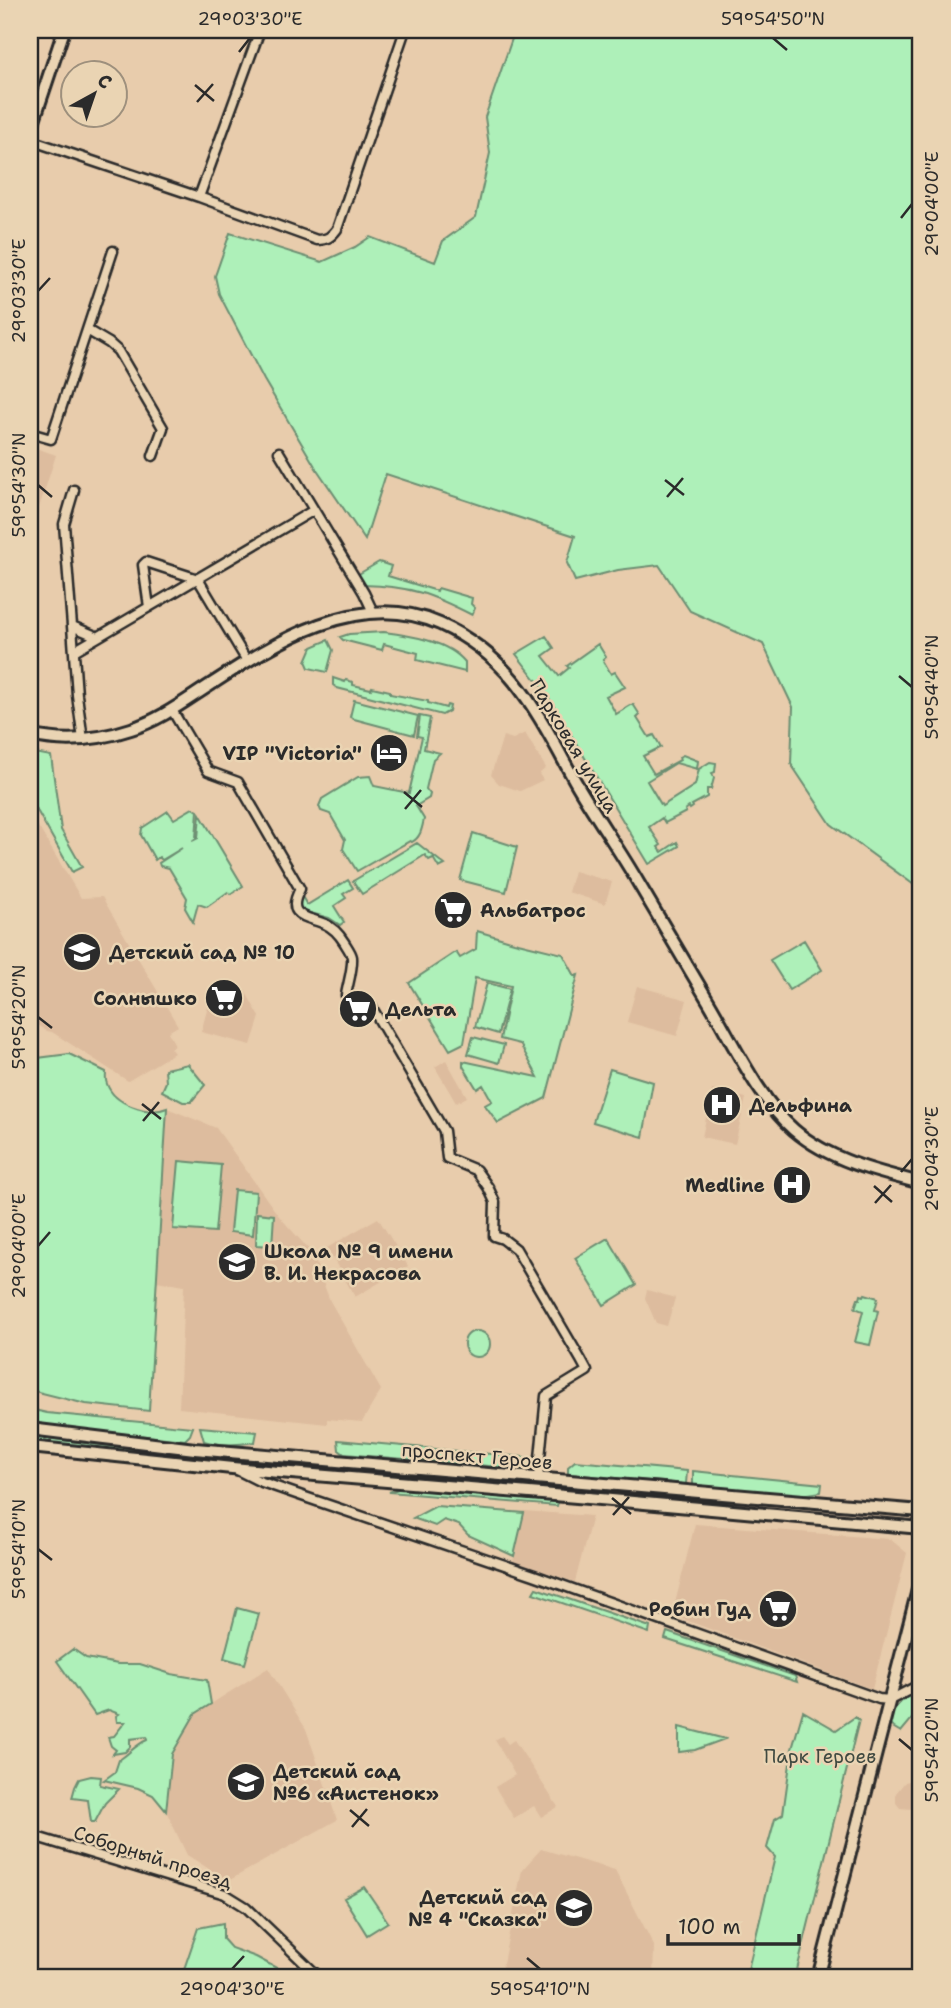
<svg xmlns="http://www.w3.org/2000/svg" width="951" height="2008" font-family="'Shantell Sans',sans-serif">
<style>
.built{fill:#ddbc9e}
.green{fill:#aef0b9;stroke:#6c8e72;stroke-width:2}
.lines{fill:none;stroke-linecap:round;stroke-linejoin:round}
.street-casing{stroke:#2b2b2b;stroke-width:13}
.secondary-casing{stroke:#2b2b2b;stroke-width:16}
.street{stroke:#ead4b3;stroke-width:8}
.secondary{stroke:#ead4b3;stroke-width:10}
.ticks{fill:none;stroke:#2b2b2b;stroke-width:2.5}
.labels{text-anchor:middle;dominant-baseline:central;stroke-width:5;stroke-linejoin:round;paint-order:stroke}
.street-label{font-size:19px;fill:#2b2b2b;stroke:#ead4b3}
.poi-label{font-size:19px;font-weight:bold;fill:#2b2b2b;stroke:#ead4b3;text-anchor:start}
.park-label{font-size:19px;fill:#3f4940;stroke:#ead4b3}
.neatline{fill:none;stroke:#2b2b2b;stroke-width:2.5}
.ticks-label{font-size:18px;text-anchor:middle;fill:#2b2b2b}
</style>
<rect width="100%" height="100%" fill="#e8ccac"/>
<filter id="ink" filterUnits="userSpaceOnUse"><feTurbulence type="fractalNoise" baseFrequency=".0143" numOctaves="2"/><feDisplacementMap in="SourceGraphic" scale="14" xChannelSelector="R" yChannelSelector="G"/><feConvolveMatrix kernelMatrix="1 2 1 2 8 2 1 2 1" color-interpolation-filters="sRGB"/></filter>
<g filter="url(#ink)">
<path class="built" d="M30,446l26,9 -20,62 -6,-1z
M525,733l21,35 -7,6 4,6 -23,11 -21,-7 -8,-9 12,-39 10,3z
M30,813l51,85 21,-1 76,129 -10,6 7,13 -5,3 4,5 -46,28 -76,-49 -5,-1 -17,-10z
M574,871l38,11 -7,22 -37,-12z
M214,985l31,6 15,26 -9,28 -50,-13z
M637,986l50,14 -10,36 -50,-14z
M446,1060l21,37 -11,6 -21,-36z
M712,1090l34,8 -11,46 -33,-7z
M167,1108l49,20 62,87 34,38 18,48 51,89 -19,32 -35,-3v5l-148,-16 5,-122 -27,-5z
M378,1218l30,48 -53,31 -28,-49z
M647,1290l28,8 -8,28 -11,-3 -11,-25z
M524,1511l68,5 -17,66 -62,-21z
M695,1524l195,15 17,14 -35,136 -200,-74z
M268,1668l38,61 31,91 -109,61 -41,-26 -21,-44 6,-57 23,-40z
M502,1736l6,8 6,-4 44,67 -17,10 -7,-11 -20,12 -19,-31 20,-12 -20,-35z
M914,1780l7,5v12l-9,12 -12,-1 -4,-5v-10l9,-11z
M541,1849l74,21 39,76 -1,32h-150l-2,-5 21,-103z"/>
<path class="green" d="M515,30h406v860l-90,-66 -40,-60 2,-57 -30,-63 -73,-33 -31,-46 -41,5 -43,11 -8,-18 8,-27 -189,-62 -21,66 -49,-72 -52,-88 -45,-86 -4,-18 15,-43 92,29 33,-15 15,-10 65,25 8,-21 33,-24 14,-64 -5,-36z
M379,562l12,4 -3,10 49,15 1,-3 34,10 -1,6 4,4 -3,7c-41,-21 -62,-29 -109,-30l-6,-10z
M384,632c25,3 64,9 81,30v10l-48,-12 1,-7 -34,-9 -2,6 -39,-10 -3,-3 9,-3z
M546,636l8,12 -11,8 16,20 10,-8 -2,-2 31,-22 8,13 -3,3 8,14 4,-2 10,15 -19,9 10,18 17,-10 7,11 -3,3 12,19 5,-2 7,12 -18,9 11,18 26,-14 -1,-3 4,-2 15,6 -1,8 -21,-6 -29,18 15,25 33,-21 4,-16 11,-7 6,1 -1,9 -3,1 2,5 -3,11h-4v8l-15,8 1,2 -3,2 -1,-2 -4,3 1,2 -21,11 -3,-5 -13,9 12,18 -3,2 4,5 15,-10 2,4 -30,18 -105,-174 -28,-36z
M328,640l5,10 -6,22 -18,-4 -3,-7 6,-14z
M333,678l12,4 1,-2 7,2v3l18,4 1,-2 18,4v3l38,7v2l18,5 1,-3 3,1 -1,5 -7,4 -105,-27 -4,-3z
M354,700l64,16 -4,19 -60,-16 -4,-2z
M420,716l10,2 -6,31 16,4 -7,6 -7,30 4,5 -1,4 -13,8 8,13c-2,9 -3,18 -12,23l-2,-1 -53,30 -14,-22 2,-9 -15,-26 -9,-3 -2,-5 3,-7 36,-22 12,-1 4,10 35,7 13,-56 -5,-1z
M30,752l21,4 10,74 21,37 -10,5 -37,-65 -5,2z
M193,808l5,3 -2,27 -4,3 6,-3 2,-24 43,72 -12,8 -3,-2 -21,15 -9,-3 -5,18 -8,-14 2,-10 -18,-30 -9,-2 -1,-3 23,-15 -20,12 -3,-3 -4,3 -14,-25 1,-7 26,-17 6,8z
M473,833l44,14 -11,45 -46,-12z
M417,843l28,22 -6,3 -6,-10 -4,2 -4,-5 -63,39 -9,-13z
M348,880l5,8 -10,6 3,4 -12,8 10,16 -4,3 -11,-7 -26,-7 -4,-6 2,-10 6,10z
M477,931l37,11 49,12 12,22 3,-1 -32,123 -48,25 -13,-18 7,-4 -9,-16 -6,4 -14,-23v-5l75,16 -18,-33 -20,-5 11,-53 -36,-8 -11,65 -14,7 -41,-67 47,-31 4,6 16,-9z
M804,940l18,30 -33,20 -19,-30z
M487,983l23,6 -12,45 -23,-7z
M473,1037l31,8 -5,18 -31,-9z
M69,1054l37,18c0,4 -1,8 1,12 7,20 41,32 60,24l-18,303 -63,-7 -56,-14v-331z
M188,1064l17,21 -14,17h-8l-21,-11 4,-9 -1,-13z
M610,1069l43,13 -10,55 -50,-15z
M179,1161l42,4 -6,67 -42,-3z
M234,1190l22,2 -3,43 -23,-3z
M257,1213l17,2 -2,31 -16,-1z
M608,1238l28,47 -32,20 -29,-47z
M865,1294l13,4 -3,12 3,1 -8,34 -15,-3 8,-31 -8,-3 3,-9h2l1,-4 3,1z
M464 1344a13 13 0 1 1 26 0a13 13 0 1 1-26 0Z
M30,1409l17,4 146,14 -3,8 -5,5 -147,-15 -8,-2z
M200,1427l57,5 -2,10c-17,3 -35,4 -51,-1z
M30,1435c90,15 183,20 274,28v5l-144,-12 -130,-14z
M338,1440l197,18 -6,10 -6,1 -179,-15 -5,-4z
M575,1461l112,10 -1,13 -118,-10v-7z
M314,1463l245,23 -1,4 -130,-10 -115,-12z
M693,1471l129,13 -1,8 -19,3 -109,-10z
M401,1488l157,14 -1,4 -168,-14z
M436,1506l88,7 -10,43 -46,-21 -9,-10 -15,-5 -9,6 -22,-8z
M536,1588l114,39 -1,6 -116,-40z
M237,1608l22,6 -14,50 -21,-6z
M667,1632l128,44 2,6 -132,-43z
M73,1649l13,9 32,6h22l31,10 36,6 4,24 -16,10 -23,40 -6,57 -13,-16 -15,-7 -34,-8 11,-8 4,-12c10,-6 16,-15 28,-20l-1,-3 -16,2v8l-5,5 -12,2 3,-4 -5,-4 -3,-9 6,-1 11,-14h-8l-1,-6 3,-2 -10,-4 -14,5 -38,-54z
M921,1687v21l-20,24 -15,-9c8,-17 19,-26 35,-36z
M803,1711l33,19 19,-13 4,3 -64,258h-49l29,-121 -8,-9 8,-29 8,-5 9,-65z
M679,1727l46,12 -30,11 -16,2z
M91,1776l10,1 -1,8 19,4 -14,14 -10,19h-4l-3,-22 -16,-2 3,-11 4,-8z
M364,1887l24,35 -21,13 -23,-37z
M223,1923v16l8,9 25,9 39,21h-114l17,-50z"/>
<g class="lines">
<g class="street-casing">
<path id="street" d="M30,140l169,57 118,43c10,0 14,-3 20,-11l68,-199
M199,197l61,-167
M87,330l22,13 9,8 45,77 -10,28
M30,433l21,6 62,-188
M74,490l-10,34 8,102 26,11 216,-127 -35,-58
M314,510l50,83 9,19
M149,607l-6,-42 3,-3 52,17 49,82
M72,626l5,69 6,45
M74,651l24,-14
M172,710l36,61 30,11 62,107c-15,28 6,27 25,35 9,4 14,10 19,18 3,5 7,10 8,15 1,12 -4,26 -6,38l25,11 73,125 3,27 29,12 12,17 7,15 -1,34 9,3 13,10 65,111 6,11 -41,25 -8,83
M237,1470l22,11 46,16 229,78 345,124 11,1 31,-16
M30,1835l195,59 21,13 74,71"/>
</g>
<g class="secondary-casing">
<path id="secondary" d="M30,132l34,-102
M30,735c33,8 68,5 101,-6 29,-9 54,-28 79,-44 66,-43 149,-97 230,-61 73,33 98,91 135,157 20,35 44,68 64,103 24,40 47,80 71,120 23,39 50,97 84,126 35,30 83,42 127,53
M30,1429l165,20 726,62
M30,1447l202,21 368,31 321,29
M818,1978l103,-400"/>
</g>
<use href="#street" class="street"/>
<use href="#secondary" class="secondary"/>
</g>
</g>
<path class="ticks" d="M773,38l14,12M239,52l11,-14M195,85l19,16M197,102l16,-18M901,218l11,-14M38,291l12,-13M665,480l19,15M38,485l14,12M667,497l16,-19M899,676l13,11M404,792l18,15M405,809l16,-19M38,1017l14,11M142,1104l19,15M143,1121l16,-19M901,1172l11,-13M874,1186l18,16M875,1203l16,-18M38,1246l12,-14M612,1498l19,16M613,1515l16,-18M38,1549l14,11M899,1739l13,11M350,1810l19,16M352,1827l15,-18M527,1958l13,11M232,1969l12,-13"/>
<defs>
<g id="hotel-disc" transform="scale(2.0125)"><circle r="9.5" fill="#2b2b2b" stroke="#ead4b3"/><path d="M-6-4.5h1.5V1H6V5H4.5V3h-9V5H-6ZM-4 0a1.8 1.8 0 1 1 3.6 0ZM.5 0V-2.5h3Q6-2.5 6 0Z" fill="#fff"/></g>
<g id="supermarket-disc" transform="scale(2.0125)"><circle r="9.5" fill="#2b2b2b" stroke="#ead4b3"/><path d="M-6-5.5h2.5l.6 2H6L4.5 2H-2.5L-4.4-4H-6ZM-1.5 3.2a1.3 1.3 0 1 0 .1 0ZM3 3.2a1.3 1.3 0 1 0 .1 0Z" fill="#fff"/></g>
<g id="school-disc" transform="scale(2.0125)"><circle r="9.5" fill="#2b2b2b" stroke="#ead4b3"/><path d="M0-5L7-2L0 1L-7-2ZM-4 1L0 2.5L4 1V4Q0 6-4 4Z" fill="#fff"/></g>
<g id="hospital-disc" transform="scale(2.0125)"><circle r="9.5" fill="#2b2b2b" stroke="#ead4b3"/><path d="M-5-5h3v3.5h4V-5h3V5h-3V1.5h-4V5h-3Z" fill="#fff"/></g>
</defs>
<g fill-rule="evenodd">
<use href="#hotel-disc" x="389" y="753"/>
<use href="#supermarket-disc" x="453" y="910"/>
<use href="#school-disc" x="82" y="952"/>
<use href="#supermarket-disc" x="224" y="998"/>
<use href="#supermarket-disc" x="358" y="1009"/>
<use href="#hospital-disc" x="722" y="1105"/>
<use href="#hospital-disc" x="792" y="1185"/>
<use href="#school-disc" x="237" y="1262"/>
<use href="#supermarket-disc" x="778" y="1609"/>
<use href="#school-disc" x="246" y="1782"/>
<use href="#school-disc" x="574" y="1908"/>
</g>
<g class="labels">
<g class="street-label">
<text transform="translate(574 746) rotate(59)">Парковая улица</text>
<text transform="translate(477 1456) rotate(5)">проспект Героев</text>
<text transform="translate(153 1857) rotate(18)">Соборный проезд</text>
</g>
<g class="poi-label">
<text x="362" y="753" text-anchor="end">VIP "Victoria"</text>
<text x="480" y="910">Альбатрос</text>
<text x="109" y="952">Детский сад № 10</text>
<text x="197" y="998" text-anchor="end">Солнышко</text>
<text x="385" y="1009">Дельта</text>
<text x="749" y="1105">Дельфина</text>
<text x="765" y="1185" text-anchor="end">Medline</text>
<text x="264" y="1251">Школа № 9 имени<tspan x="264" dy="22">В. И. Некрасова</tspan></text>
<text x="751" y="1609" text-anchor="end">Робин Гуд</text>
<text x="273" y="1771">Детский сад<tspan x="273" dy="22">№6 «Аистенок»</tspan></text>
<text x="547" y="1897" text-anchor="end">Детский сад<tspan x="547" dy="22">№ 4 "Сказка"</tspan></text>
</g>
<g class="park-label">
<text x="820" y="1756">Парк Героев</text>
</g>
</g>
<rect width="951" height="2008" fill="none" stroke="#ead4b3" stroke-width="77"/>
<g transform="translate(94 94) rotate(40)"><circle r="33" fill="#ead4b3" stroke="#9e907d" stroke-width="2"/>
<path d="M0-5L12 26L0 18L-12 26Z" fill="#2b2b2b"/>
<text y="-10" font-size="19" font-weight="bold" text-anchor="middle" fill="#2b2b2b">С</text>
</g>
<path d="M668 1934v10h131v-10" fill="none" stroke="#2b2b2b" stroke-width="3.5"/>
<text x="678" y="1934" font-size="21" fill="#2b2b2b" stroke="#ead4b3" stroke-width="5" paint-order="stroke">100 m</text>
<rect x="38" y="38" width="874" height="1931" class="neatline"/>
<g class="ticks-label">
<text x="250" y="25">29°03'30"E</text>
<text x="773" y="25">59°54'50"N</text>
<text transform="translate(932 204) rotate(-90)" y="6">29°04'00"E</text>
<text transform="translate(19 291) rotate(-90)" y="6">29°03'30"E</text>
<text transform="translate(19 485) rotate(-90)" y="6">59°54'30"N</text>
<text transform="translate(932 687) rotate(-90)" y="6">59°54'40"N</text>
<text transform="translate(19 1017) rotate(-90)" y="6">59°54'20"N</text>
<text transform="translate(932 1159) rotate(-90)" y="6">29°04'30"E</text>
<text transform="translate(19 1246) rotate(-90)" y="6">29°04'00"E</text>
<text transform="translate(19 1549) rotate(-90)" y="6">59°54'10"N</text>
<text transform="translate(932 1750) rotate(-90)" y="6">59°54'20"N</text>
<text x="232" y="1995">29°04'30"E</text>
<text x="540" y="1995">59°54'10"N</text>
</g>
</svg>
